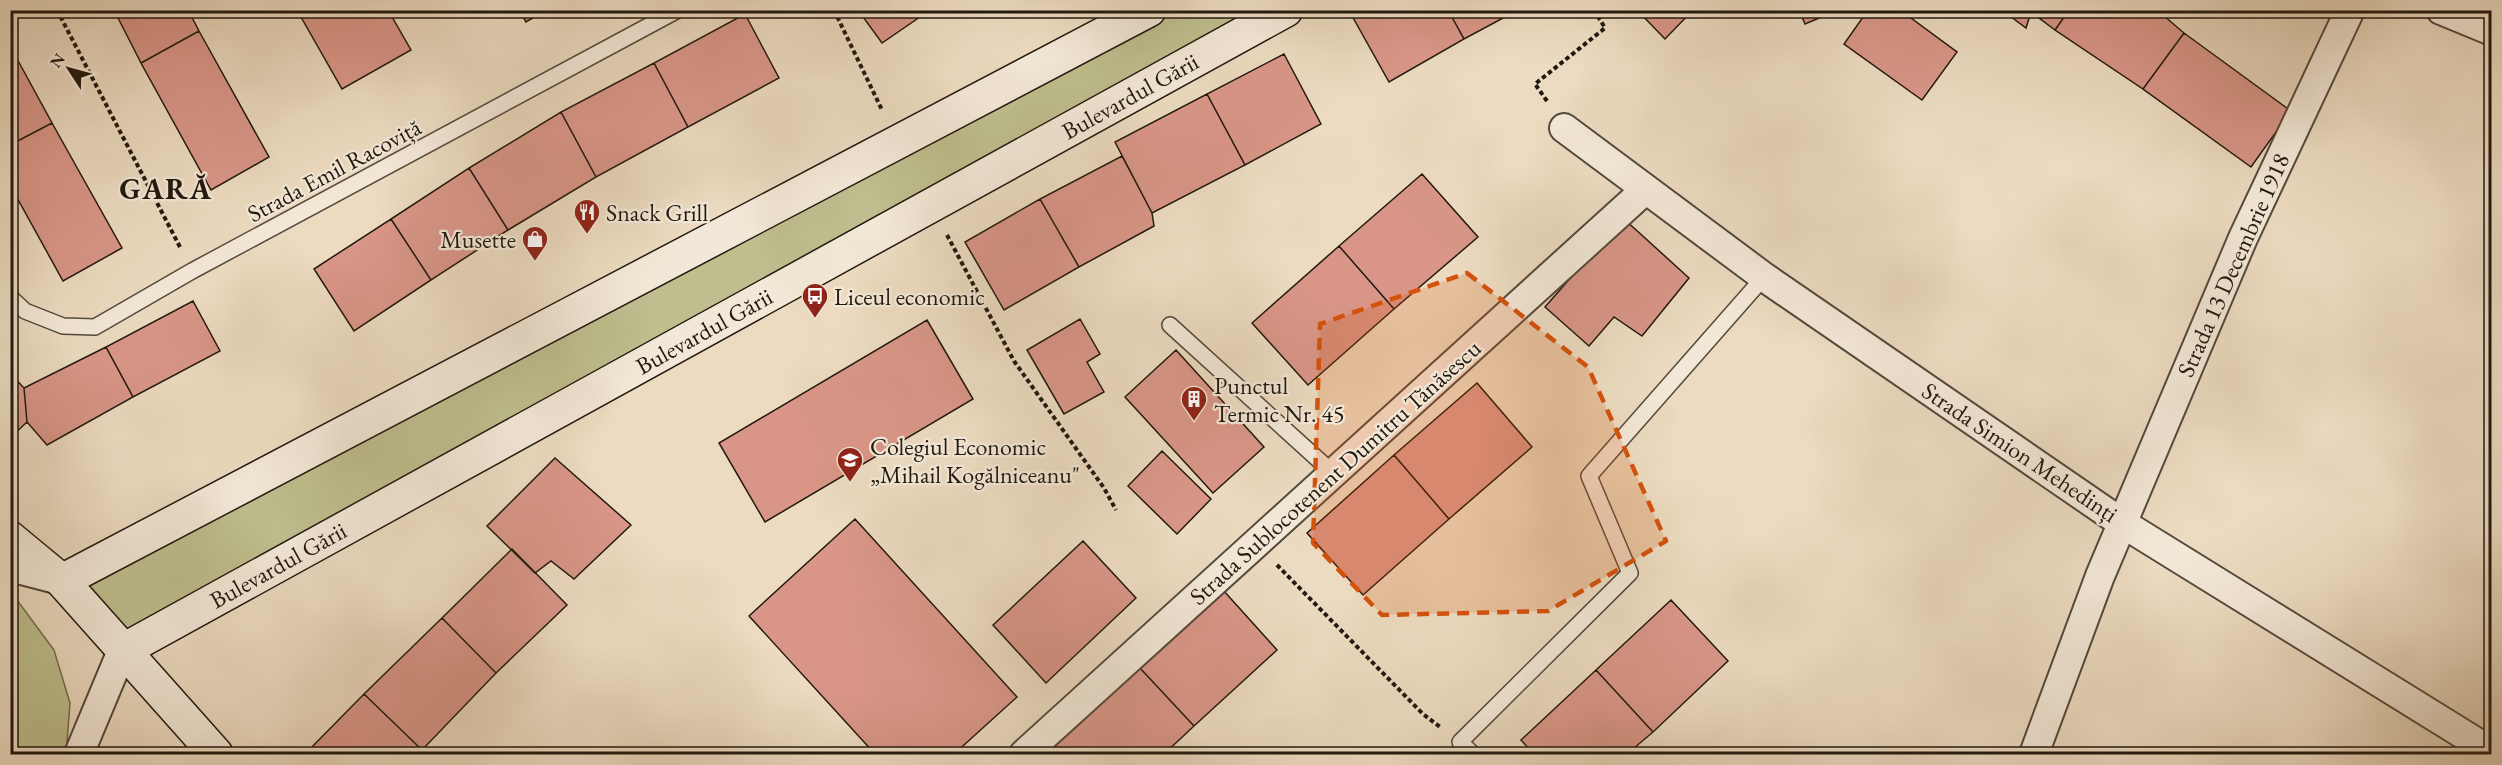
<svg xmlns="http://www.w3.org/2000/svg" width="2502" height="765" font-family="'EB Garamond',serif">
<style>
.green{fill:#bebe8e;stroke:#706b4e;stroke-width:1.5}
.building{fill:#d99688;stroke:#21180f;stroke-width:1.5}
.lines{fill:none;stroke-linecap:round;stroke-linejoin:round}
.lane-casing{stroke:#54493c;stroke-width:18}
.street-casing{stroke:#54493c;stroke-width:32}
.secondary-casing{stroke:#21180f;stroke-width:36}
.path{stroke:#21180f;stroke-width:4;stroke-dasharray:4.5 3;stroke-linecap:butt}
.lane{stroke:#f3e8d7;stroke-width:15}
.street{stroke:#f3e8d7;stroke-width:28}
.secondary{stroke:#f3e8d7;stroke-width:33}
.marked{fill:#d4520c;fill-opacity:0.2;stroke:#d4520c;stroke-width:4.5;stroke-dasharray:12 8;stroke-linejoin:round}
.labels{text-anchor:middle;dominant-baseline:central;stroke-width:4.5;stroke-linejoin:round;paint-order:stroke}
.street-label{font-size:24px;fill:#21180f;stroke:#f3e8d7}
.poi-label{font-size:24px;fill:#21180f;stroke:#f3e8d7;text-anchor:start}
.district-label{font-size:30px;font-weight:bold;letter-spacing:1.5px;fill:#21180f;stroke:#f3e8d7}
</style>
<rect width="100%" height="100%" fill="#ecdbc1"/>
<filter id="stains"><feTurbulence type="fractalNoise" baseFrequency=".00333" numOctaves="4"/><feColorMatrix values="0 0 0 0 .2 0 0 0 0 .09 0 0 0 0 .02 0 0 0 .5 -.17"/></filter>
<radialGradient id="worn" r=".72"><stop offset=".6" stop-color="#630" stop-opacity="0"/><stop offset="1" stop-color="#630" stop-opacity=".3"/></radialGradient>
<path class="green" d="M1149,11h137l-1164,640 -60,-70z
M10,595l7,5 37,50 16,53 -4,51h-55z"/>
<path class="building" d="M114,10h74l11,21 -58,32z
M297,10h91l23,40 -69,39z
M519,10h28l-21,12z
M858,10h72l-48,33z
M1357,10h91l16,29 -75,43 -38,-68z
M1448,10h70l-54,29z
M1637,10h56l-28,29z
M1799,10h39l-33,14z
M1868,10h32l57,42 -35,48 -78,-56z
M2002,10h67l-14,20 -24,-18 -5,16z
M2069,10h88l27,23 -41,56 -88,-59z
M745,14l34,64 -91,49 -34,-64z
M199,31l70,126 -58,33 -70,-127z
M2184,33l107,78 -40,56 -108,-78z
M10,46l42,77 -42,22z
M1284,54l37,70 -76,41 -38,-71z
M654,63l34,64 -92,50 -35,-65z
M1207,94l38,71 -93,48 -37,-71z
M561,112l35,65 -88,53 -39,-62z
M52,123l70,125 -59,33 -53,-96v-40z
M1122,156l30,57 2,13 -75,41 -39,-68z
M469,168l39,62 -77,50 -40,-61z
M1422,174l56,63 -84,72 -55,-63z
M1040,199l39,68 -75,43 -39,-68z
M1623,218l66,60 -47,58 -28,-19 -25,29 -44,-39z
M391,219l40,61 -77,51 -40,-62z
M1339,246l55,63 -86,76 -56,-62z
M193,301l27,50 -87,46 -27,-50z
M1080,319l20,35 -13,8 17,30 -40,22 -37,-64z
M927,320l46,79 -208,123 -46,-79z
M106,347l27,50 -86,48 -20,-23 -3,-34z
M1176,350l88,97 -51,46 -88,-96z
M10,373l14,15 3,34 -17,16z
M1477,383l55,64 -83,72 -55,-64z
M1162,451l49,48 -34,35 -49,-48z
M1394,455l55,64 -86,76 -56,-62z
M555,458l76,67 -57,54 -23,-18 -16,12 -48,-47z
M855,519l162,178 -63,57h-79l-126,-138z
M1083,541l53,57 -90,85 -53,-58z
M512,549l55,56 -71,68 -54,-55z
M1223,590l54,60 -83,76 -55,-59z
M1671,600l57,61 -75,71 -57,-62z
M442,618l54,55 -74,77 -58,-56z
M1139,667l55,59 -30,28h-103l-7,-8z
M1596,670l57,62 -26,22h-93l-13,-14z
M364,694l58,56 -4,4h-113z"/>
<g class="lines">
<g class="lane-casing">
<path id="lane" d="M10,297l15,14 38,15 32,1 97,-56 486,-261
M1170,325l163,148
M1473,754l-13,-12 170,-169 -41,-97 175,-199"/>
</g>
<g class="street-casing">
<path id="street" d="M2441,10l51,21
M1564,128l200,149 358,246 370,229
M10,567l50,13
M79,754l43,-103
M1024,754l621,-564
M2034,754l66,-178 143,-338 107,-228"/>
</g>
<g class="secondary-casing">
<path id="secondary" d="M10,538l52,43 154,173
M62,581l1087,-571
M122,651l1164,-641"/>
</g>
<path class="path" d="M57,10l124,239
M834,10l48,100
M1547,101l-12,-17 70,-56 -11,-18
M947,235l67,126 90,127 12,22
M1277,565l146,149 17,13"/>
<use href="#lane" class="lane"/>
<use href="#street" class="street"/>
<use href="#secondary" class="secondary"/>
</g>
<path class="marked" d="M1467,273l121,94 78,174 -118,70 -166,4 -69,-72 7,-219z"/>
<defs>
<g id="restaurant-pin" transform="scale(1.35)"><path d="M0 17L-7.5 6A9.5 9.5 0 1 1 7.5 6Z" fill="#8f2418" stroke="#f3e8d7"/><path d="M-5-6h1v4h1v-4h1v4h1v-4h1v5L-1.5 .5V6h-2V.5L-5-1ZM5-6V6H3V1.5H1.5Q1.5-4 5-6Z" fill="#fff"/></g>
<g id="shop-pin" transform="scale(1.35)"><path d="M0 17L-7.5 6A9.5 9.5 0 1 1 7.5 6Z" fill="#8f2418" stroke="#f3e8d7"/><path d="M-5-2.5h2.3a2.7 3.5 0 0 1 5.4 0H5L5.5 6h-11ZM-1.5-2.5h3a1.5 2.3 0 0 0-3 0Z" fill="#fff"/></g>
<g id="bus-pin" transform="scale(1.35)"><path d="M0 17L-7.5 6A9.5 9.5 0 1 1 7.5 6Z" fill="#8f2418" stroke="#f3e8d7"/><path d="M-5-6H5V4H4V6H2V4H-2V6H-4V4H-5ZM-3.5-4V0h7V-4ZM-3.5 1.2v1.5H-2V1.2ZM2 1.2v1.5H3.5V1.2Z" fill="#fff"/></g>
<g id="building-pin" transform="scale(1.35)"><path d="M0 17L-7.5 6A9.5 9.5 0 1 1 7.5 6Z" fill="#8f2418" stroke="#f3e8d7"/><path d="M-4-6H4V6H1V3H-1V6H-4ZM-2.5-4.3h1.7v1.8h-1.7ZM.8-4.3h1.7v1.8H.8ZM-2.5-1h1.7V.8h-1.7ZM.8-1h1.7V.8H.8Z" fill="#fff"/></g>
<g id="school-pin" transform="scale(1.35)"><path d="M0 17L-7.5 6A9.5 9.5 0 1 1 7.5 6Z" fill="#8f2418" stroke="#f3e8d7"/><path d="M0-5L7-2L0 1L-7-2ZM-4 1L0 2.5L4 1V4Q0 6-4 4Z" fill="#fff"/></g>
</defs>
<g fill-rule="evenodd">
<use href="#restaurant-pin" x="587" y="212"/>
<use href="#shop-pin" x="535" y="239"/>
<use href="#bus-pin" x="815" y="296"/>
<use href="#building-pin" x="1194" y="399"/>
<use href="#school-pin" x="850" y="460"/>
</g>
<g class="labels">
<g class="street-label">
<text transform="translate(1130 96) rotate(-29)">Bulevardul Gării</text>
<text transform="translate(334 170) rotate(-28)">Strada Emil Racoviță</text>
<text transform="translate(2233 265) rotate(-66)">Strada 13 Decembrie 1918</text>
<text transform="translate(704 331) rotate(-29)">Bulevardul Gării</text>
<text transform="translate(2020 452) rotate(34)">Strada Simion Mehedinți</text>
<text transform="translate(1335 472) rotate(-42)">Strada Sublocotenent Dumitru Tănăsescu</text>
<text transform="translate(278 565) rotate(-29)">Bulevardul Gării</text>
</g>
<g class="poi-label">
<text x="606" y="212">Snack Grill</text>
<text x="516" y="239" text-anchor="end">Musette</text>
<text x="834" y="296">Liceul economic</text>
<text x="1214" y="385">Punctul<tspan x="1214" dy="28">Termic Nr. 45</tspan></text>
<text x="870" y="446">Colegiul Economic<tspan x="870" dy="28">„Mihail Kogălniceanu"</tspan></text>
</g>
<g class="district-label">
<text x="166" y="188">GARĂ</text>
</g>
</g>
<rect width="2502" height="765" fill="none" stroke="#ecdbc1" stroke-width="36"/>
<rect x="12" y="12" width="2478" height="741" fill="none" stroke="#21180f" stroke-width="3"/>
<rect x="18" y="18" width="2466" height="729" fill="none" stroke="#21180f" stroke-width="1.5"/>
<g transform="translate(69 69) rotate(306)" stroke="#f3e8d7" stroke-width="4.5" paint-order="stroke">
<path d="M0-4.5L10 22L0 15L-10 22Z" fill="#21180f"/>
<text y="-9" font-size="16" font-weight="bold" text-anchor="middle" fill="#21180f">N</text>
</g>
<rect width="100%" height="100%" filter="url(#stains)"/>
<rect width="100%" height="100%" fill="url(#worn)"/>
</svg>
